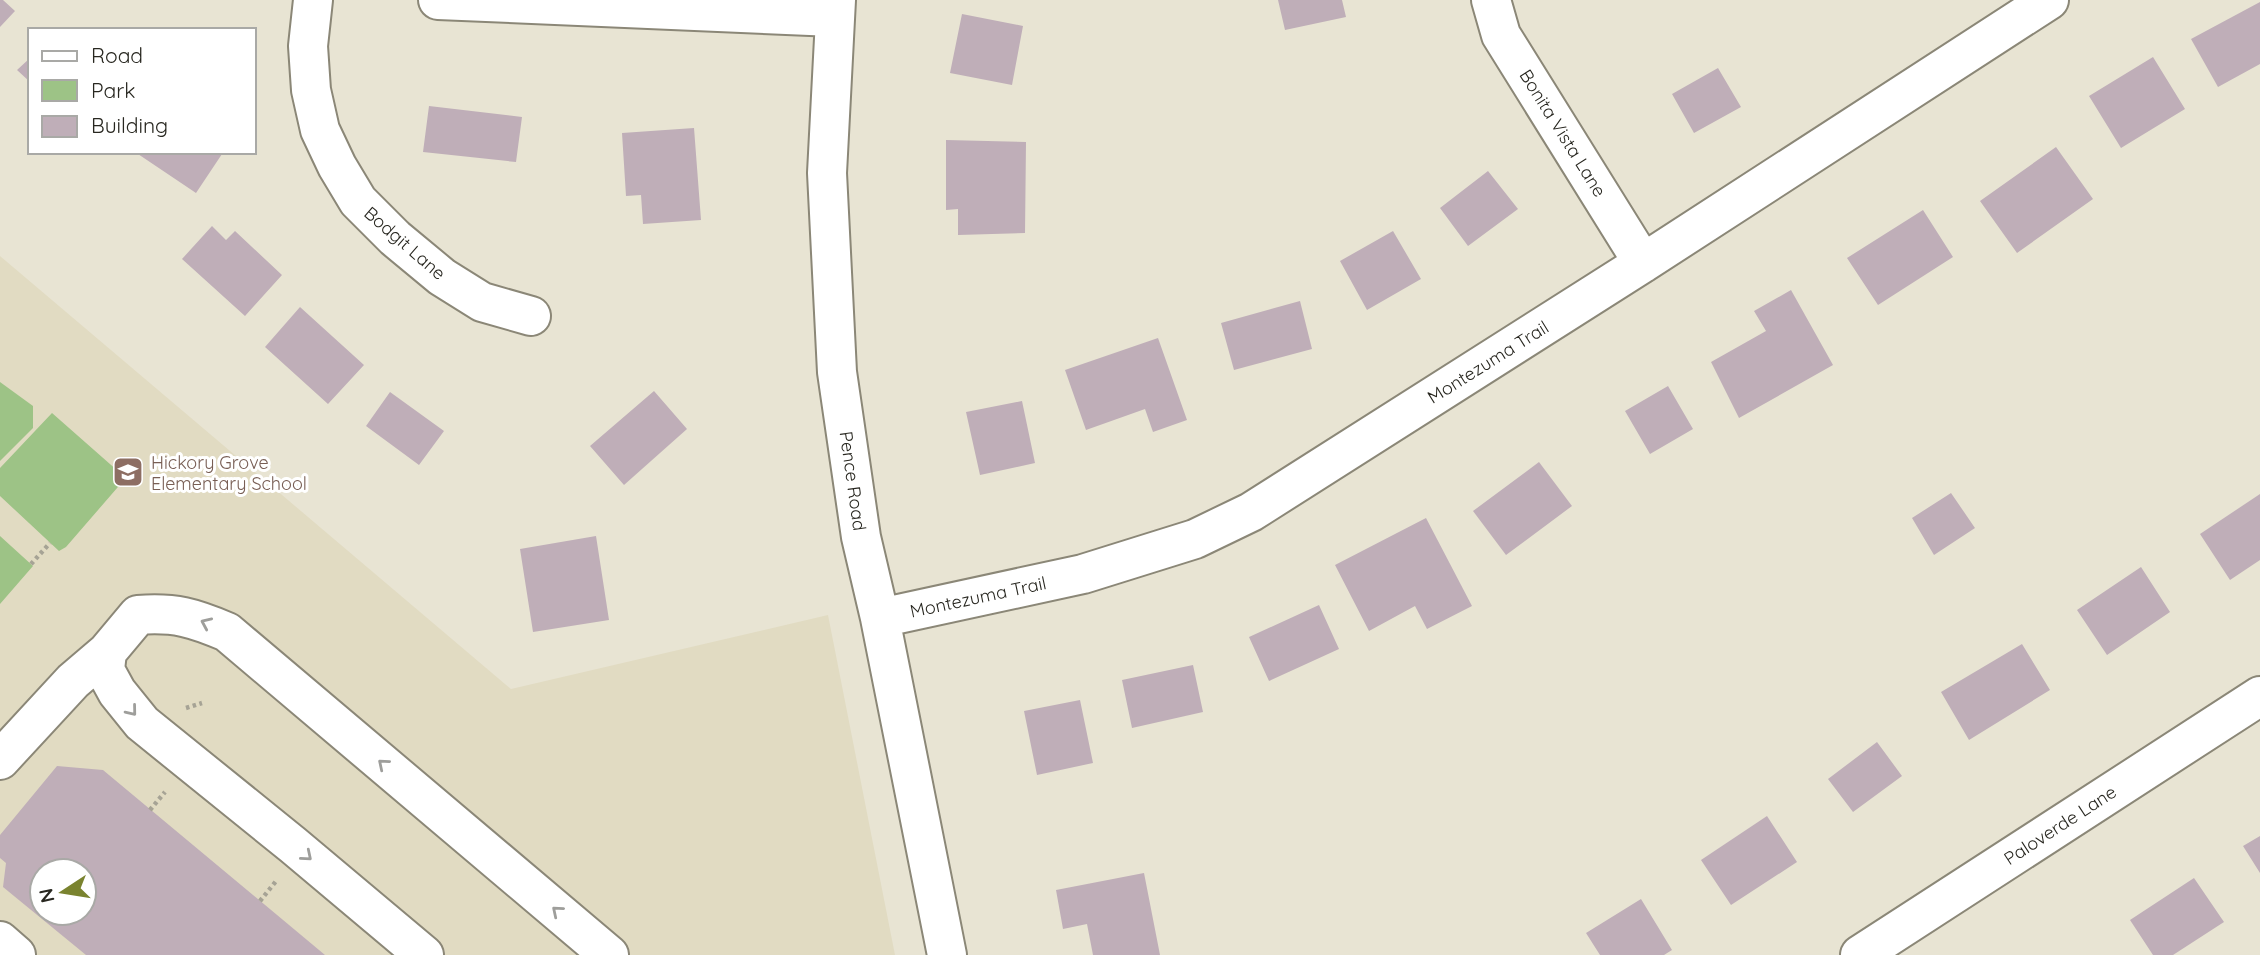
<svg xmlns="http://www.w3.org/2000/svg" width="2260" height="955" font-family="Quicksand,sans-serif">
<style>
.built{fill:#e1dbc2;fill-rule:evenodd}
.green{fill:#9dc386}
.building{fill:#bfaeb8;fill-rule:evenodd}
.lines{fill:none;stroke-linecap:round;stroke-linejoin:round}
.minor-casing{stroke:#8b8777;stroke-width:42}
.path{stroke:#a6a395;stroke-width:4.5;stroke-dasharray:3.5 3.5;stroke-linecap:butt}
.minor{stroke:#fff;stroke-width:38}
.oneway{stroke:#9e9e9b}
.labels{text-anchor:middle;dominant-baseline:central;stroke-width:6;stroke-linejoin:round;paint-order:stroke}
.street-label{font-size:18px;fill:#282720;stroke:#fff}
.education-label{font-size:18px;fill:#785e54;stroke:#fff;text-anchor:start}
</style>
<rect width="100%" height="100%" fill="#e8e4d3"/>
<path class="built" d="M0,256l511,433 317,-74 67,340h-895zM42,871h42v42h-42z"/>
<path class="green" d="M0,382l33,24v22l-33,33z
M52,413l67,59 5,8 -58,67 -7,4 -59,-55v-28z
M0,536l33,30 -33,38z"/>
<path class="building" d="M0,0h3l12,11 -15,16z
M1278,0h64l4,17 -61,13z
M2260,2v62l-42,23 -27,-48z
M962,14l61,12 -11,59 -62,-12z
M2153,57l32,52 -64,39 -32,-52z
M30,58v24l-13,-12z
M1718,68l23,39 -47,26 -22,-39z
M429,106l93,11 -6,45 -93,-10z
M694,128l7,92 -58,4 -2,-29 -15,1 -4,-63z
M946,140l80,2 -1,91 -67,2v-26l-12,1z
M2056,147l37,52 -76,54 -37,-52z
M135,152h84l3,2 -26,39z
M1488,171l30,38 -50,37 -28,-38z
M1923,210l30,47 -75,48 -31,-47z
M212,226l14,14 9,-9 47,44 -37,41 -63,-57z
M1393,231l28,48 -54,31 -27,-49z
M1791,290l42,75 -94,53 -28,-56 55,-31 -12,-20z
M1300,301l12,48 -78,21 -13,-47z
M300,307l64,58 -36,39 -63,-57z
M1158,338l29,82 -34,12 -8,-23 -59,21 -21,-60z
M1668,386l25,43 -43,25 -25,-43z
M654,391l33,38 -63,56 -34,-39z
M390,392l54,39 -25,34 -53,-39z
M1022,401l13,62 -55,12 -14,-63z
M1539,462l33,44 -66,49 -33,-44z
M1951,493l24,35 -41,27 -22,-37z
M2260,494v66l-30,20 -30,-46z
M1426,518l46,88 -45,23 -12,-23 -46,25 -34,-66z
M596,536l13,84 -76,12 -13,-83z
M2141,567l29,45 -63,43 -30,-45z
M1319,605l20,44 -70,32 -20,-44z
M2022,644l28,46 -81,50 -28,-48z
M1193,665l10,47 -71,16 -10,-48z
M1080,700l13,63 -56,12 -13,-64z
M1877,742l25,34 -49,36 -25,-33z
M57,766l46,4 222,185h-239l-83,-68 3,-24 -6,-5v-23zM42,871h42v42h-42z
M1767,816l30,46 -66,43 -30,-45z
M2260,836v37l-17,-27z
M1144,873l16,82h-67l-6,-31 -24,5 -7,-39z
M2194,878l30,44 -51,33h-20l-23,-35z
M1641,899l31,51 -8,5h-64l-14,-22z"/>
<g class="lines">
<g class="minor-casing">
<path id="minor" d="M313,0l-5,46 3,44 9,40 17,36 21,35 37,37 47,39 40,25 49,14
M438,0l396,17
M836,0l-9,173 10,199 24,165 19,81 67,337
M1491,0l10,35 142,228
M880,618l203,-44 112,-35 56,-27 392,-249 406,-263
M107,652l-2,18 12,22 25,31 151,122 131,110
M0,760l73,-79 34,-29 31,-37c37,-3 56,3 89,17l382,323
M0,941l16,14
M1860,955l400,-259"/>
</g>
<path class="path" d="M31,564l19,-21
M186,708l16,-5
M150,810l15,-18
M260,901l17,-21"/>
<use href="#minor" class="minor"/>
</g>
<defs><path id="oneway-chevron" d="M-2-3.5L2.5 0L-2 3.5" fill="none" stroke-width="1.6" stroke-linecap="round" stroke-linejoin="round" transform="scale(1.75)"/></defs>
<g class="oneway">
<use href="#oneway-chevron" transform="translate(206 623) rotate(-156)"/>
<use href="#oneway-chevron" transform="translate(132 711) rotate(51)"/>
<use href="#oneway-chevron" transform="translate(383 764) rotate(-140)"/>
<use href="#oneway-chevron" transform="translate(307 856) rotate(40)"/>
<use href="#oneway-chevron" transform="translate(557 911) rotate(-140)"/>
</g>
<defs>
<g id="school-square" transform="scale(1.575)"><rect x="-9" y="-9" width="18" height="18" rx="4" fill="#8d6e63" stroke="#fff"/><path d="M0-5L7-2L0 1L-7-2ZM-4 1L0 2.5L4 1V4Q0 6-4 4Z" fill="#fff"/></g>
</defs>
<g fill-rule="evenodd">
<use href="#school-square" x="128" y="472"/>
</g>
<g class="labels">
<g class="street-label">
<text transform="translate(1563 133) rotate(58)">Bonita Vista Lane</text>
<text transform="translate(405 243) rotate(41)">Bodgit Lane</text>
<text transform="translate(1488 362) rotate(-32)">Montezuma Trail</text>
<text transform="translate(853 481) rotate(82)">Pence Road</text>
<text transform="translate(978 597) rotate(-12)">Montezuma Trail</text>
<text transform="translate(2060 825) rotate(-33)">Paloverde Lane</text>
</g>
<g class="education-label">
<text x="151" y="462">Hickory Grove<tspan x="151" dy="21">Elementary School</tspan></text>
</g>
</g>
<rect x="28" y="28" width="228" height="126" fill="#ffffff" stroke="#a9a9a6" stroke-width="2"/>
<rect x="42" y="51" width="35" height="10" fill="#ffffff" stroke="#a9a9a6" stroke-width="2"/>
<text x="91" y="63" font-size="21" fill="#282720">Road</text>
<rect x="42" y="80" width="35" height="21" fill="#9dc386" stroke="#a9a9a6" stroke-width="2"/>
<text x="91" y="98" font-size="21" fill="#282720">Park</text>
<rect x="42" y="116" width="35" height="21" fill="#bfaeb8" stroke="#a9a9a6" stroke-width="2"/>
<text x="91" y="133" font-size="21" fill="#282720">Building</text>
<g transform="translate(63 892) rotate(258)"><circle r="33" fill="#ffffff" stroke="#a9a9a6" stroke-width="2"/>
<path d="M0-5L12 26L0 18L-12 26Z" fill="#7a832f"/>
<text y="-10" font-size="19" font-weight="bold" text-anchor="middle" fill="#282720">N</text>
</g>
</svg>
